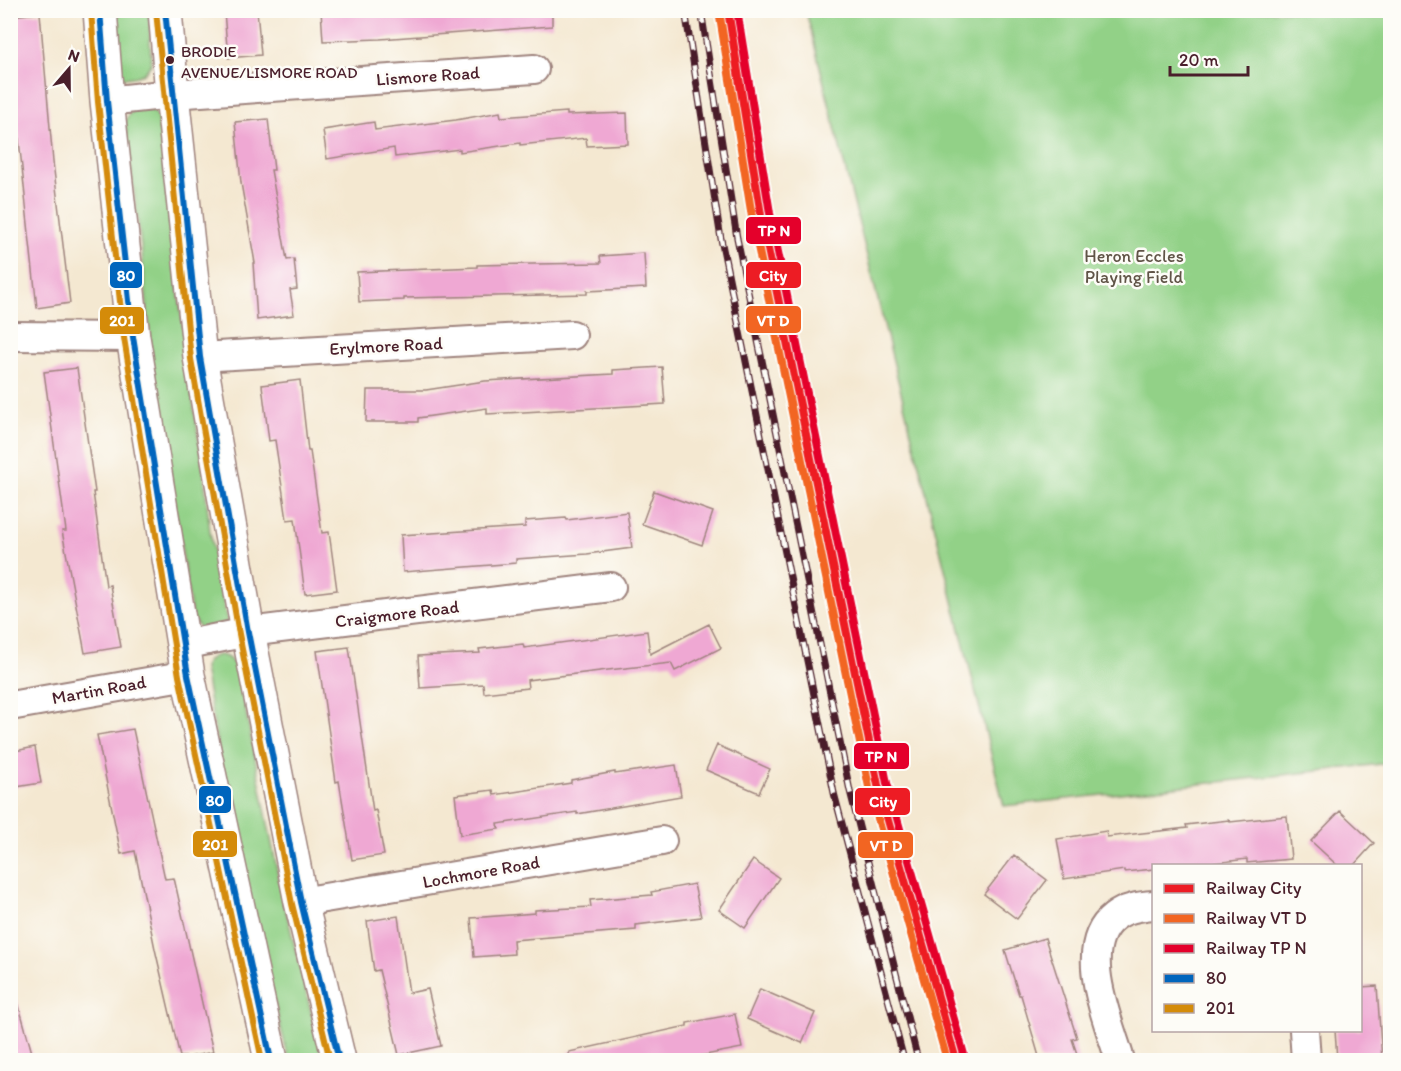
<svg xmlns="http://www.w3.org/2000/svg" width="1401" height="1071" font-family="Itim,sans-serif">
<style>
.green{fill:#92d187;stroke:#6e7859;stroke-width:1.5}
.building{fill:#efa8d3}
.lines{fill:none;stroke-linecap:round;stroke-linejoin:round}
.minor-casing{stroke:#9f847e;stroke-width:32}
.tertiary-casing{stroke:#9f847e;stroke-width:36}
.minor{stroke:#fff;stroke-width:28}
.tertiary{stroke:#fff;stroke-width:33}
.rail-casing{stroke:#4a1f2b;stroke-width:7}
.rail{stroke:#fdfcf7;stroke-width:4.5;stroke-dasharray:14;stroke-linecap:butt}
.bus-1-casing{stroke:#fdfcf7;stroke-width:10}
.bus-2-casing{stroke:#fdfcf7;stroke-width:10}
.bus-1{stroke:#0065bd;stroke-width:6}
.bus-2{stroke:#d48b09;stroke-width:6}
.rail-1-casing{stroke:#fdfcf7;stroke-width:12}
.rail-2-casing{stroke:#fdfcf7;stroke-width:12}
.rail-3-casing{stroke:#fdfcf7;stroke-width:12}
.rail-1{stroke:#ed1c24;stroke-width:8}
.rail-2{stroke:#f26522;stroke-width:8}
.rail-3{stroke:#e4002b;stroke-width:8}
.bus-dot{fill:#4a1f2b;stroke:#fdfcf7;stroke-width:2}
.labels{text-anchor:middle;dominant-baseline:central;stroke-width:5;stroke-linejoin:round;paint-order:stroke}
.bus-label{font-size:16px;fill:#4a1f2b;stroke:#fdfcf7;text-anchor:start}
.street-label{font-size:18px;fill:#4a1f2b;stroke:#fdfcf7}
.park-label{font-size:18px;fill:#605447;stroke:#fdfcf7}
.line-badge{stroke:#fdfcf7;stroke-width:2}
.badge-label{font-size:16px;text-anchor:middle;font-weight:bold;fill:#fff}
</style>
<rect width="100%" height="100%" fill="#fdfcf7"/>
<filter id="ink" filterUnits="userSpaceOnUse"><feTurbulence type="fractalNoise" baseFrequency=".0167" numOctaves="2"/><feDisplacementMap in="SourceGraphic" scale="12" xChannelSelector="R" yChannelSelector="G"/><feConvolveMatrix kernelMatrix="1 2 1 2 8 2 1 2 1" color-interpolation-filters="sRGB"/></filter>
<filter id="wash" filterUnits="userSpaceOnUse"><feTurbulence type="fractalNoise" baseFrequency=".008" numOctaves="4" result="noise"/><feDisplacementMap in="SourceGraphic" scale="24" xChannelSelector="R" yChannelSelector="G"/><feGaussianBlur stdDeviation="1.35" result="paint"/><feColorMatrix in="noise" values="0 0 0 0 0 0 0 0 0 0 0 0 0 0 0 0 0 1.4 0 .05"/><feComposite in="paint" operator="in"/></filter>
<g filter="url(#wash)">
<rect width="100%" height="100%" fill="#f4e8d1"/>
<path class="green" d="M109,11h40l2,53c-7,12 -14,13 -27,14l-9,-6z
M806,11h584v752l-386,43z
M137,108h7l10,3 4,7 29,244 17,112 6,58 17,89 -5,9c-17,2 -20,3 -30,-12l-41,-269 -9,-95 -17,-132 4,-8z
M220,655c16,2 17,19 21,32l41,208 41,165h-34l-38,-148 -25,-115 -22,-129c3,-8 7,-12 16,-13z"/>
<g id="blocks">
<path class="building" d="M257,10l4,45 -33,3 -4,-46z
M321,10h231v16l-172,13 -57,2z
M40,13l13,149 17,141 -33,5 -26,-243 -1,-49z
M500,112l1,5 66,-5v3l60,-2 1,31 -41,2 -1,-8 -66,7v-2l-60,9v-3l-65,8 -1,-9 -67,11 -4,-29 51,-8 1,8 81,-10z
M268,119l6,51h-3l16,90 7,-1 3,30 -7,1 4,25 -37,5 -4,-57h2l-14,-80 -6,-61z
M644,253l2,35 -59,3v3l-183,4v2l-45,2 -2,-30 120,-5v-2l124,-2 -1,-7z
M662,367l3,37 -178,10v-6l-69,10v4h-52l1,-32h59l59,-9 128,-7v-4z
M77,368l18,124h-2l13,94 4,-1 11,62 -36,6 -23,-122h4l-22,-159z
M300,380l8,71h2l12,82 7,-1 8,58 -32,4 -10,-75 -8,1 -12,-80 -6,1 -7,-56z
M654,491l59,21 -11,33 -60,-21z
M627,512l5,36 -45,6 -71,5v4l-113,9 -2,-37 124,-8v-6l41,-3 1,2z
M709,624l12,24 -46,23 -4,-8 -63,7 -81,10 1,8 -44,5 -1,-9 -63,4 -2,-32 62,-3 -1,-4 44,-5 1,4 123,-17 3,23z
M349,647l24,164 3,-1 8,45 -32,5 -13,-79 -3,1 -19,-131z
M133,729l32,150 9,-1 39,174 -24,5h-9l-25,-108 -20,-98 -14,3 -24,-119z
M717,745l53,24 -11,24 -53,-23z
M35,747l6,36 -31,5v-36z
M676,765l5,31 -104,18v-2l-79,12 1,5 -39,6 -5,-40 38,-5 1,5 77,-12v-3l44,-8v2z
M1340,811l34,32 -21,23h-15l-27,-25z
M1287,816l4,43 -44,4v-4l-58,7h-35v3l-30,3v-2l-60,9 -7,-40 49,-8 1,6 80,-9 -1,-3 43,-5 1,2z
M1014,855l33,25 -30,39 -33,-25z
M753,860l26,18 -34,50 -26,-18z
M694,884l7,33 -65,8v5l-123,10 1,14 -40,3 -3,-39 64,-5v-3l56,-3 -1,-7 62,-5 -1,-3z
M398,916l11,77 19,-4 13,57 -42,9 -20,-85 -5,1 -7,-50z
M1045,938l32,100 -5,1 7,21h-39l-19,-65h-2l-14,-45z
M1377,986l5,74h-45l-2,-30h25v-43z
M760,989l55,24 -13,30 -55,-24z
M17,999l17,61h-24v-60z
M735,1014l7,34 -63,12h-109l-1,-8 118,-26v-3z"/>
</g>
</g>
<g filter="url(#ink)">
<use href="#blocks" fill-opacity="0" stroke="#9f847e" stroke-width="1.5"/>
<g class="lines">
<g class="minor-casing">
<path id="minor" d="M107,101l65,-7 362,-25
M10,336l123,1
M200,357l372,-22
M183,645l65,-13 363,-45
M10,706l178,-31
M301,902l361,-61
M1304,1030l2,30
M1120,1060c-11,-38 -45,-113 -6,-143 11,-9 26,-11 40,-12"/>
</g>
<g class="tertiary-casing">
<path id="tertiary" d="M100,10l7,91 26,236 55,338 83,385
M165,10l7,84 28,263 48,275 53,270 38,158"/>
</g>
<use href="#minor" class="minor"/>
<use href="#tertiary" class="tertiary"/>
<g class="rail-casing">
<path id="rail" d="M685,10l36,229 113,554 70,267
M701,10l36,228 113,553 68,269"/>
</g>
<use href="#rail" class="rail"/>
<g class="bus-1-casing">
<path id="bus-1" d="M100,10l7,91 26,236 55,338 83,385
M165,10l35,347 48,275 53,270 38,158"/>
</g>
<g class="bus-2-casing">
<path id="bus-2" d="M91,11l7,91 26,236 55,338 83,384
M156,11l35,348 48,275 53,270 38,156"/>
</g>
<use href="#bus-1" class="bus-1"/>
<use href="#bus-2" class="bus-2"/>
<g class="rail-1-casing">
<path id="rail-1" d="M728,10l33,205 117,570 78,275"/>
</g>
<g class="rail-2-casing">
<path id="rail-2" d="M719,11l33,206 117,570 78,273"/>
</g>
<g class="rail-3-casing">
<path id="rail-3" d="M737,10l33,203 117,570 78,275"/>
</g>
<use href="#rail-1" class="rail-1"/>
<use href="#rail-2" class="rail-2"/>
<use href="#rail-3" class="rail-3"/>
</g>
</g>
<circle class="bus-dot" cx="170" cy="60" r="5"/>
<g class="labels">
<g class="bus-label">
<text x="181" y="51">BRODIE<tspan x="181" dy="21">AVENUE/LISMORE ROAD</tspan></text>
</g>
<g class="street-label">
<text transform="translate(428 76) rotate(-4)">Lismore Road</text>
<text transform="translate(386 346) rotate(-3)">Erylmore Road</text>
<text transform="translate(397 614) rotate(-7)">Craigmore Road</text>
<text transform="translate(99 690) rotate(-10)">Martin Road</text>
<text transform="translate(481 872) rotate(-10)">Lochmore Road</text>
</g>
<g class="park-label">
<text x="1134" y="256">Heron Eccles<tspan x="1134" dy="21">Playing Field</tspan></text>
</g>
</g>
<g class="line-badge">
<rect x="745" y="216" width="57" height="29" rx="6" fill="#e4002b"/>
<rect x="109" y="261" width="34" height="28" rx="6" fill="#0065bd"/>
<rect x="745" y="261" width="57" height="28" rx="6" fill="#ed1c24"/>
<rect x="745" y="305" width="57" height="29" rx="6" fill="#f26522"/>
<rect x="99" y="306" width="46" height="29" rx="6" fill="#d48b09"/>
<rect x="853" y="742" width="57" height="28" rx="6" fill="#e4002b"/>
<rect x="198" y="785" width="34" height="29" rx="6" fill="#0065bd"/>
<rect x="854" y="787" width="57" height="29" rx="6" fill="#ed1c24"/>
<rect x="192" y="830" width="46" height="28" rx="6" fill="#d48b09"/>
<rect x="857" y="831" width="57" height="28" rx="6" fill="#f26522"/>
</g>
<g class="badge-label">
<text x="774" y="236">TP N</text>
<text x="126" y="281">80</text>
<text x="773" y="281">City</text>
<text x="773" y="326">VT D</text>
<text x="122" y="326">201</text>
<text x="881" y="762">TP N</text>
<text x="215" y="806">80</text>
<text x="883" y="807">City</text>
<text x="215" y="850">201</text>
<text x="886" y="851">VT D</text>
</g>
<rect width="1401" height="1071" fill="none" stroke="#fdfcf7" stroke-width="36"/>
<rect x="1152" y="864" width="210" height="168" fill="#fdfcf7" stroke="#b5a4a5" stroke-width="1.5"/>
<rect x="1164" y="884" width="30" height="9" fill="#ed1c24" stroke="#b5a4a5" stroke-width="1.5"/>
<text x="1206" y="894" font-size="18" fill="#4a1f2b">Railway City</text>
<rect x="1164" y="914" width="30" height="9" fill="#f26522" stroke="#b5a4a5" stroke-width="1.5"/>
<text x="1206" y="924" font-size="18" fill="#4a1f2b">Railway VT D</text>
<rect x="1164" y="944" width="30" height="9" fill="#e4002b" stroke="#b5a4a5" stroke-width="1.5"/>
<text x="1206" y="954" font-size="18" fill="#4a1f2b">Railway TP N</text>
<rect x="1164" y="974" width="30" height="9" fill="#0065bd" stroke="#b5a4a5" stroke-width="1.5"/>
<text x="1206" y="984" font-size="18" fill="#4a1f2b">80</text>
<rect x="1164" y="1004" width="30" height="9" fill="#d48b09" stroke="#b5a4a5" stroke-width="1.5"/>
<text x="1206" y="1014" font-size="18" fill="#4a1f2b">201</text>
<g transform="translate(69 69) rotate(20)" stroke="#fdfcf7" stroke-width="4.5" paint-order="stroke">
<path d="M0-4.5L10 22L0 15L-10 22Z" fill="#4a1f2b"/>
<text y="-9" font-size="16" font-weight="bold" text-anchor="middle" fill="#4a1f2b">N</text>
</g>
<path d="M1170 66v9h78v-9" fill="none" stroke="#4a1f2b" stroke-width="3"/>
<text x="1179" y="66" font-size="18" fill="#4a1f2b" stroke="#fdfcf7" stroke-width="4.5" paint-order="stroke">20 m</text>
</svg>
